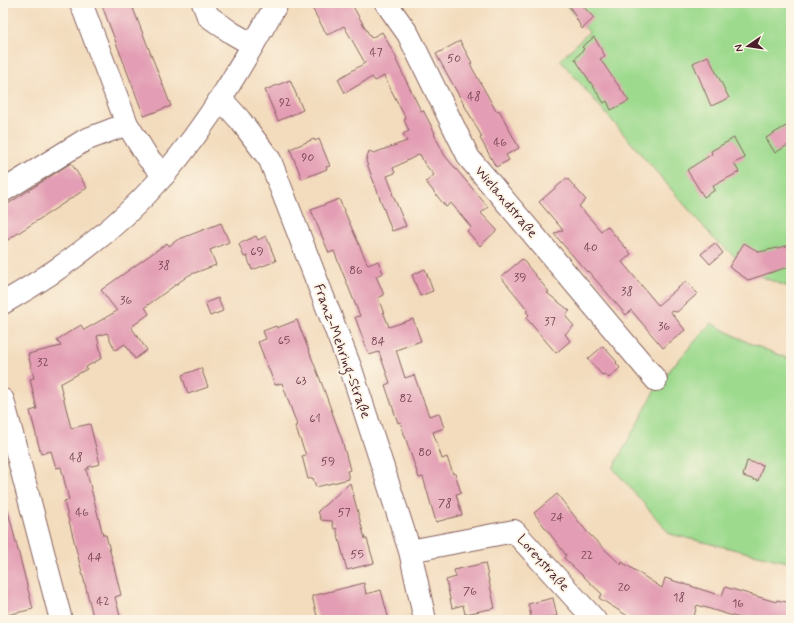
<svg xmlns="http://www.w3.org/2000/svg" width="794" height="623" font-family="Mynerve,sans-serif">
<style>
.green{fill:#9dda8e;stroke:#747c5c}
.building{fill:#e39db4}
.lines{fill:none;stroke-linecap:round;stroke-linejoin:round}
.minor-casing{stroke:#85615e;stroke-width:24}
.major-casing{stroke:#85615e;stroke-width:24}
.minor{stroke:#fff;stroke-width:22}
.major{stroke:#fff;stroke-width:22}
.labels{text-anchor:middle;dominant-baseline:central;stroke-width:4;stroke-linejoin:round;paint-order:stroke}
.number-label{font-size:12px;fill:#703e4d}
.street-label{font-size:14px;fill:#4a1f2b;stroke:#fcf5e5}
</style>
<rect width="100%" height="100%" fill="#fcf5e5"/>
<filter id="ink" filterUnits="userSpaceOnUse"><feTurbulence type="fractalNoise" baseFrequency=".025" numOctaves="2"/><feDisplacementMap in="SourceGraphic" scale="8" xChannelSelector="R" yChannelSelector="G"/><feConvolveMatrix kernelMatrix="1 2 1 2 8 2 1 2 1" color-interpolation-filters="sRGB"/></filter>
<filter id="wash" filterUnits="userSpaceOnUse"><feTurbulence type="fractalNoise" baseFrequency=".012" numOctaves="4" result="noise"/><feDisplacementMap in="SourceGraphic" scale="16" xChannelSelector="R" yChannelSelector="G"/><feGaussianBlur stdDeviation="0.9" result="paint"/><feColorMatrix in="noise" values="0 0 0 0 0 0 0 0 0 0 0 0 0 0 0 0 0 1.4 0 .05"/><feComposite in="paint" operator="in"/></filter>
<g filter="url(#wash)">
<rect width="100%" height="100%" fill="#f3dcbd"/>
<path class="green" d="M564,3h227v285l-34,-13 -42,-35 -155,-180 29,-28z
M711,323l36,19 42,17 2,-8v212l-121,-29 -57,-66 43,-79 13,-18z"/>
<g id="blocks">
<path class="building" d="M101,3h30l40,103 -27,10z
M321,3h30l20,35 11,-6 15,27 -1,1 25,51 2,-1 12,23 -1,1 11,22 43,51 -7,6 16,17 -16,15 -1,1 -13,-15 4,-4 -20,-24 -5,4 -20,-25 8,-7 -10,-12 -4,-9 -27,14 2,5 -8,3 6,16 -1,1 14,33 -14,5 -26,-70 3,-10 5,2 33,-12 -4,-7 6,-3 -5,-11 2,-1 -22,-43 -9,5 -3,-4 -27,16 -7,-14 27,-16 -21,-37 -17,9 -15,-27z
M568,3h12l14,15 -12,11z
M594,37l11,19 -5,3 29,42 -18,9 -4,-9 -3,2 -29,-44 9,-10 -2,-2z
M460,41l12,22 -2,1 26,47 3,-1 20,38 -13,7 3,5 -13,7 -16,-29 2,-1 -46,-83z
M708,56l21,42 -18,8 -18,-43z
M290,80l13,30 -25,11 -13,-31z
M791,123v20l-16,10 -9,-15z
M734,138l11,20 -11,5 5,9 -26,14 2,4 -11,7 -17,-27 25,-16 -1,-3z
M314,139l1,2 4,-2 11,27 -4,1 1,2 -25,10 -12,-30z
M71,163l16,25 -84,55v-36z
M567,178l19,22 -7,6 22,25 6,-5 24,28 -9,8 36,43 28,-24 11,13 -20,18 -7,-1 15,19 -22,18 -32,-38 -5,5 -38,-44 -1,1 -33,-38 9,-4 -24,-28z
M339,199l29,66 10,-4 5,12 -7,3 8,19 -6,3 11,29 24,-8 8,22 -25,9 9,28 9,-3 15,41 10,-3 5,15 -11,4 9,27 5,-2 6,17 2,-1 6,20 -5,1 6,21 -26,7 -13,-45 -4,1 -19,-56 -2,1 -13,-38 5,-2 -11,-31 -10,3 -14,-38 5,-1 -26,-65 -5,2 -18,-43z
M221,223l8,19 -19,8 6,15 -27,10 -44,32 4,7 -18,13 16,23 -12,9 -10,-15 -10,6 -8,-17 -10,3 5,22 -16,9 1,2 -27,15 11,44 19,-4 10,40 -12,3 1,2h-3l17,66h3l15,60 -6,2 6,23h-27l-30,-119 5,-1 -8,-33 -5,1 -5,-17 -10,3 -11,-43 7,-2 -7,-30 4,-1 -6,-24 33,-8 -4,-6 9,-6 15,-9 3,5 33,-19 -16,-21 66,-47 2,3 8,-6z
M256,236l2,4 8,-4 10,25 -24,9 -5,-14 -3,1 -5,-13z
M715,243l8,10 -13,11 -9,-10z
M744,243l15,9 32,-7v21l-43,14 -19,-13z
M522,259l27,33 -2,1 23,18 -4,3 1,2 -1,1 8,9 -9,8 5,7 -14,12 -30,-35 3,-3 -3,-4 2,-1 -27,-33z
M425,269l8,22 -13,5 -8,-21z
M218,298l5,13 -13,5 -5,-13z
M297,320l26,67 19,53 8,30 -3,1 2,8 -33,8 -3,-9 -5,1 -6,-23 4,-1 -11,-29 2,-1 -15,-42 -7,2 -17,-43 8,-3 -3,-8 13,-5 1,2z
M603,346l14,16 -1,1 4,5 -11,10 -4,-4 -3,1 -14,-16z
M201,368l7,19 -20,7 -6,-19z
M747,461l16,4 -5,16 -15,-5z
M350,483l15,56h2l7,24 -27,7 -11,-42 -2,1 -2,-8 -11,-1 -3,-9z
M557,494l30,38 34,33 1,-3 40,26 3,-10 57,18 3,-9 51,15 1,-2 14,3v17h-45l-49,-15 -4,15h-59l-35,-22 3,-4 -38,-36 2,-3 -32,-42z
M8,511l25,98 -30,7v-104z
M485,563l10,45 -30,6 -2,-9 -11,3 -6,-28 10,-3 -2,-7z
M364,583l2,11 15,-4 8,30h-71l-6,-24z
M553,598l4,18 -17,4h-8l-4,-16z"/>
</g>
</g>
<g filter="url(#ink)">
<use href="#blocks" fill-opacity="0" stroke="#85615e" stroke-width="1"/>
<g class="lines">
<g class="minor-casing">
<path id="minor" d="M81,3l46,121 21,34 16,17
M203,3l5,13 24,17 21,12
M386,3l22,31 61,124 187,222
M221,99l19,21 30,40 81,209 59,182 15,69
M3,191l82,-51 42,-16
M3,400l58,220
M410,551l104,-20 81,89"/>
</g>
<g class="major-casing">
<path id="major" d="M3,303c60,-34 116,-76 161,-128 45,-52 79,-112 113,-172"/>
</g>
<use href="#minor" class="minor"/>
<use href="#major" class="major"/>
</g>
</g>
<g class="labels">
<g class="number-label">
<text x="376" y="53">47</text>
<text x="454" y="59">50</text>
<text x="474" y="97">48</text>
<text x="285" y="103">92</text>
<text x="500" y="143">46</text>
<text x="308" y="158">90</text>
<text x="591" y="248">40</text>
<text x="257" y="252">69</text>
<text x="164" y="266">38</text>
<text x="356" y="271">86</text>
<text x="520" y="278">39</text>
<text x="627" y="292">38</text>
<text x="126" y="301">36</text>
<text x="550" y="322">37</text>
<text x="664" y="327">36</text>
<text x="284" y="341">65</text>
<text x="378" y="342">84</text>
<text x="43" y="363">32</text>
<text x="301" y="381">63</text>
<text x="406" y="399">82</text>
<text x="315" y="419">61</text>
<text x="425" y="453">80</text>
<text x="76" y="458">48</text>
<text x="328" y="462">59</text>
<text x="445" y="504">78</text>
<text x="82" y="513">46</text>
<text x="344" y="513">57</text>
<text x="557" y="518">24</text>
<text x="357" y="555">55</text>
<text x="587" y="556">22</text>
<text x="95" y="558">44</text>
<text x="624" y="588">20</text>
<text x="470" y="592">76</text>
<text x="679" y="598">18</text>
<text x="103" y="602">42</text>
<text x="738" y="604">16</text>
</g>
<g class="street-label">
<text transform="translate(506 202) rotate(50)">Wielandstraße</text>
<text transform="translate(342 351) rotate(70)">Franz-Mehring-Straße</text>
<text transform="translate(543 563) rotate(48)">Loreystraße</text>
</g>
</g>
<rect width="794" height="623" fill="none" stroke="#fcf5e5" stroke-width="16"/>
<g transform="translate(748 46) rotate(257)" stroke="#fcf5e5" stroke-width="3" paint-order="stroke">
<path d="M0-3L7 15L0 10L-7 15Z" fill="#4a1f2b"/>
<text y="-6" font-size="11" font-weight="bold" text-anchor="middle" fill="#4a1f2b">N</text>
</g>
</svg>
